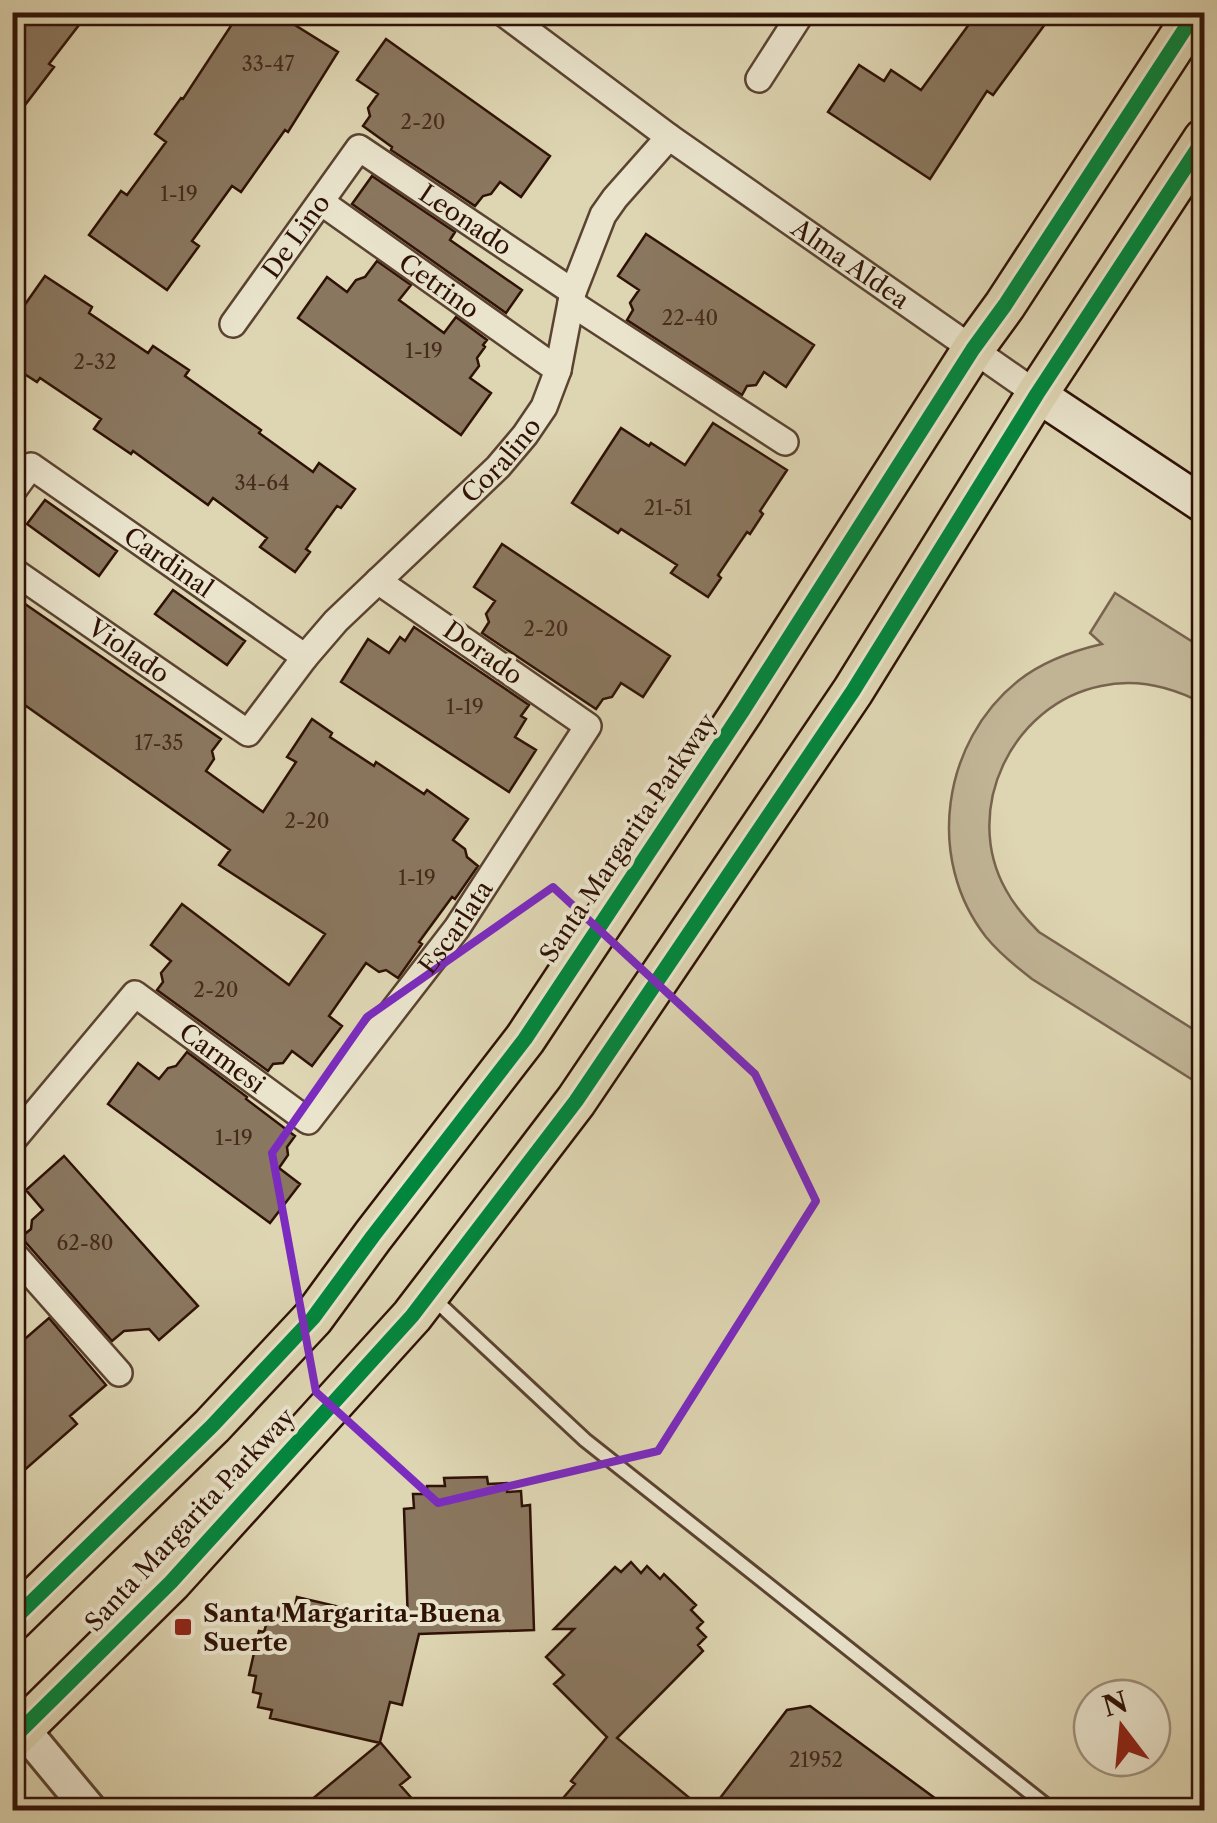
<svg xmlns="http://www.w3.org/2000/svg" width="1217" height="1823" font-family="'Libre Caslon Text',serif">
<style>
.green{fill:#c0b495;stroke:#78634e;stroke-width:2.5}
.building{fill:#8a775f;stroke:#2f1206;stroke-width:2.5}
.lines{fill:none;stroke-linecap:round;stroke-linejoin:round}
.service-casing{stroke:#5b4331;stroke-width:18}
.minor-casing{stroke:#5b4331;stroke-width:30}
.tertiary-casing{stroke:#5b4331;stroke-width:38}
.secondary-casing{stroke:#2f1206;stroke-width:40}
.primary-casing{stroke:#2f1206;stroke-width:45}
.service{stroke:#eae4cd;stroke-width:12}
.minor{stroke:#eae4cd;stroke-width:25}
.tertiary{stroke:#eae4cd;stroke-width:32}
.secondary{stroke:#eae4cd;stroke-width:35}
.primary{stroke:#ded5b2;stroke-width:40}
.cycleway-casing{stroke:#eae4cd;stroke-width:21}
.cycleway{stroke:#00873e;stroke-width:15}
.marked{fill:none;stroke:#7b2cbf;stroke-width:8;stroke-linejoin:round}
.poi-dot{fill:#8f2418;stroke:#eae4cd;stroke-width:4}
.labels{text-anchor:middle;dominant-baseline:central;stroke-width:8;stroke-linejoin:round;paint-order:stroke}
.number-label{font-size:20px;fill:#462b1c}
.street-label{font-size:25px;fill:#2f1206;stroke:#eae4cd}
.poi-label{font-size:25px;font-weight:bold;fill:#2f1206;stroke:#eae4cd;text-anchor:start}
</style>
<rect width="100%" height="100%" fill="#ded5b2"/>
<filter id="stains"><feTurbulence type="fractalNoise" baseFrequency=".002" numOctaves="4"/><feColorMatrix values="0 0 0 0 .2 0 0 0 0 .09 0 0 0 0 .02 0 0 0 .5 -.17"/></filter>
<radialGradient id="worn" r=".72"><stop offset=".6" stop-color="#630" stop-opacity="0"/><stop offset="1" stop-color="#630" stop-opacity=".3"/></radialGradient>
<path class="green" d="M1115,593l89,56v55c-32,-17 -67,-26 -103,-18 -89,18 -140,124 -95,204 9,17 20,29 33,42l165,104v51l-172,-108c-17,-13 -32,-25 -46,-42 -61,-78 -44,-195 32,-256 25,-20 54,-30 84,-37l-12,-11z"/>
<path class="building" d="M35,12h54l-40,52 5,3 -42,55v-79z
M240,12h34l64,40 -50,80 -3,-2 -44,62 -9,-6 -40,55 7,5 -32,44 -78,-55 32,-44 6,4 39,-53 -11,-8 26,-36 2,1z
M978,12h76l-61,83 -6,-4 -57,88 -102,-67 31,-47 25,16 7,-11 30,20z
M386,39l164,117 -29,41 -21,-15 -9,12 -8,2 -8,10 -84,-56 1,-3 -29,-21 7,-10 -2,-8 10,-14 -21,-14z
M372,176l83,56 -5,8 72,50 -16,23 -154,-109z
M646,234l168,111 -28,42 -22,-15 -8,13 -9,1 -5,9 -115,-75 6,-10 -3,-7 9,-13 -21,-14z
M377,261l34,24 -12,15 45,33 12,-16 31,23 -4,5 2,2 -8,11 2,8 -9,12 21,15 -30,42 -163,-117 29,-41 20,15 9,-12 9,-3z
M45,276l47,31 -3,6 59,40 5,-7 36,24 -4,6 76,54 -2,3 54,39 6,-9 36,26 -14,19 -4,-2 -31,43 4,3 -15,20 -35,-25 7,-9 -54,-40 -5,7 -75,-54 -2,3 -37,-25 7,-10 -61,-41 -3,4 -25,-16v-43z
M713,423l74,47 -27,41 3,3 -13,20 -3,-2 -29,43 3,3 -13,19 -37,-24 6,-8 -56,-36 -3,4 -46,-30 49,-75 28,18 2,-3 34,22z
M45,500l72,51 -18,25 -72,-52z
M502,544l168,112 -27,41 -22,-14 -9,14 -9,2 -7,10 -114,-76 7,-11 -3,-8 9,-13 -21,-14z
M173,590l72,51 -18,24 -72,-51z
M12,595l209,144 -9,12 2,8 -8,12 57,41 33,-50 -9,-5 25,-38 20,14 -2,4 44,29 2,-4 48,32 3,-4 41,29 -15,21 12,9 2,8 11,9 -23,33 -3,-2 -33,45 3,2 -24,34 -12,-8 -7,2 -13,-9 -37,53 13,10 -30,40 -20,-15 -9,12 -10,1 -5,7 -111,-81 6,-8 -2,-9 10,-12 -20,-16 31,-41 107,81 36,-51 -106,-69 11,-15 -218,-154z
M414,627l115,78 -8,11 5,3 -11,18 21,13 -27,42 -168,-110 27,-43 21,14 11,-16 5,4z
M187,1052l60,45 -1,2 49,37 -8,11 1,8 -9,13 21,16 -30,39 -162,-119 30,-41 21,16 9,-11 8,-2z
M64,1156l134,150 -39,34 -10,-11 -25,2 -12,10 -91,-104 10,-8 1,-9 11,-10 -17,-20z
M49,1318l57,67 -36,31 7,8 -65,57v-131z
M487,1477l1,7 19,-1v9l14,-1 1,15 8,-1 4,125 -115,4 -17,71 -12,-3 -10,40 30,35 -10,8 22,25h-123l81,-67 -110,-25 2,-8 -14,-3 3,-13 -8,-2 3,-16 -7,-1 10,-44 5,1 5,-17 8,2 3,-15 15,4 2,-9 111,26 -4,-114 10,-1 -1,-14h14v-8h18l-1,-8z
M631,1562l10,11 6,-7 13,13 4,-5 32,31 -5,5 12,12 -6,6 9,9 -8,8 5,6 -86,87 87,72h-151l22,-26 -4,-3 36,-44 -53,-53 10,-9 -18,-18 28,-28h-20l61,-62 6,5z
M810,1706l141,104h-240l76,-100z"/>
<g class="lines">
<g class="service-casing">
<path id="service" d="M434,1299l151,141 467,370"/>
</g>
<g class="minor-casing">
<g id="minor">
<path id="s1" d="M502,12l167,125 368,257"/>
<path d="M759,79l43,-67"/>
<path id="s2" d="M321,202l237,168"/>
<path d="M571,303l214,139"/>
<path id="s3" d="M233,324l126,-176 214,144"/>
<path id="s4" d="M12,492l19,-26 274,191"/>
<path id="s5" d="M12,570l236,163 57,-76 31,-36 162,-154 27,-32 19,-28 14,-37 15,-78 30,-77 12,-17 54,-61"/>
<path id="s6" d="M12,1141l123,-147 173,127 149,-193 131,-202 -210,-145"/>
<path d="M12,1252l107,121"/>
</g>
</g>
<g class="tertiary-casing">
<path id="tertiary" d="M12,1716l78,94"/>
</g>
<g class="secondary-casing">
<path id="secondary" d="M1037,394l167,111"/>
</g>
<g class="primary-casing">
<path id="primary" d="M12,1621l200,-195 101,-108 60,-82 152,-197 218,-329 230,-361 32,-44 191,-293
M12,1739l159,-157 241,-266 164,-215 277,-410 184,-297 167,-255"/>
</g>
<use href="#service" class="service"/>
<use href="#minor" class="minor"/>
<use href="#tertiary" class="tertiary"/>
<use href="#secondary" class="secondary"/>
<use href="#primary" class="primary"/>
<g class="cycleway-casing">
<path id="cycleway" d="M12,1621l200,-195 101,-108 60,-82 152,-197 218,-329 230,-361 32,-44 191,-293
M12,1739l159,-157 241,-266 164,-215 277,-410 184,-297 167,-255"/>
</g>
<use href="#cycleway" class="cycleway"/>
</g>
<path class="marked" d="M553,887l202,187 61,127 -158,250 -220,52 -122,-111 -44,-239 95,-136z"/>
<rect class="poi-dot" x="173" y="1617" width="20" height="20" rx="5"/>
<g class="labels">
<g class="number-label">
<text x="268" y="64">33-47</text>
<text x="423" y="122">2-20</text>
<text x="179" y="194">1-19</text>
<text x="690" y="318">22-40</text>
<text x="424" y="351">1-19</text>
<text x="95" y="362">2-32</text>
<text x="262" y="483">34-64</text>
<text x="668" y="508">21-51</text>
<text x="546" y="629">2-20</text>
<text x="465" y="707">1-19</text>
<text x="159" y="743">17-35</text>
<text x="307" y="821">2-20</text>
<text x="417" y="878">1-19</text>
<text x="216" y="990">2-20</text>
<text x="234" y="1138">1-19</text>
<text x="85" y="1243">62-80</text>
<text x="816" y="1760">21952</text>
</g>
<g class="street-label">
<text stroke="none"><textPath href="#s3" startOffset="345">Leonado</textPath></text>
<text stroke="none"><textPath href="#s3" startOffset="108">De Lino</textPath></text>
<text stroke="none"><textPath href="#s1" startOffset="430">Alma Aldea</textPath></text>
<text stroke="none"><textPath href="#s2" startOffset="145">Cetrino</textPath></text>
<text stroke="none"><textPath href="#s5" startOffset="660">Coralino</textPath></text>
<text stroke="none"><textPath href="#s4" startOffset="200">Cardinal</textPath></text>
<text stroke="none"><textPath href="#s5" startOffset="142">Violado</textPath></text>
<text transform="translate(483 653) rotate(35)">Dorado</text>
<text transform="translate(628 838) rotate(-56)">Santa Margarita Parkway</text>
<text stroke="none"><textPath href="#s6" startOffset="650">Escarlata</textPath></text>
<text stroke="none"><textPath href="#s6" startOffset="300">Carmesi</textPath></text>
<text transform="translate(190 1520) rotate(-47)">Santa Margarita Parkway</text>
</g>
<g class="poi-label">
<text x="203" y="1613">Santa Margarita-Buena<tspan x="203" dy="29">Suerte</tspan></text>
</g>
</g>
<rect width="1217" height="1823" fill="none" stroke="#ded5b2" stroke-width="50"/>
<rect x="15" y="15" width="1187" height="1793" fill="none" stroke="#2f1206" stroke-width="5"/>
<rect x="25" y="25" width="1167" height="1773" fill="none" stroke="#2f1206" stroke-width="2.5"/>
<g transform="translate(1122 1728) rotate(344)"><circle r="48" fill="#eae4cd" stroke="#9f907d" stroke-width="2.5"/>
<path d="M0-8L18 38L0 25L-18 38Z" fill="#8f2418"/>
<text y="-15" font-size="28" font-weight="bold" text-anchor="middle" fill="#2f1206">N</text>
</g>
<rect width="100%" height="100%" filter="url(#stains)"/>
<rect width="100%" height="100%" fill="url(#worn)"/>
</svg>
